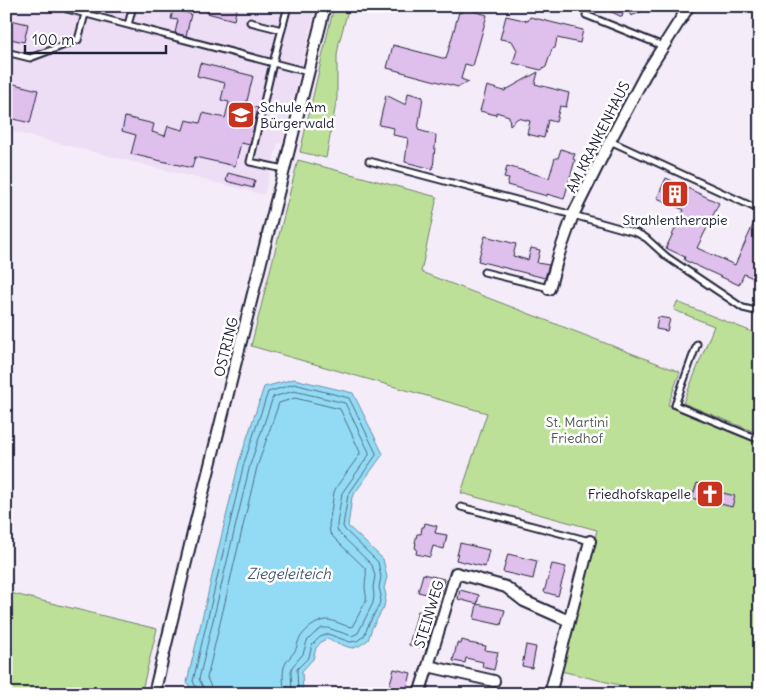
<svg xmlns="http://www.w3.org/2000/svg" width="766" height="700" font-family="Delius,sans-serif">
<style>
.built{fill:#eedef5}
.green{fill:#bde099;stroke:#70816a}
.water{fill:#93dbf4;stroke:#6691aa}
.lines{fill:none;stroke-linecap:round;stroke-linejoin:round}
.shore{stroke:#4f6c85;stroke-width:1}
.building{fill:#dfbfec;stroke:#22223b}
.lane-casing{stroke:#22223b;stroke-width:9}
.street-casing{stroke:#22223b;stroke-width:14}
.lane{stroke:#fff;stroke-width:5}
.street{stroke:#fff;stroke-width:10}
.labels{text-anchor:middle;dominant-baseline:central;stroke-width:5;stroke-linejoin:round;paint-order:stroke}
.poi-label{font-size:14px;fill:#22223b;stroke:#fff;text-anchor:start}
.street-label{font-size:14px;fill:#22223b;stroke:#fff}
.park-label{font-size:14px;fill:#505b57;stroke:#fff}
.water-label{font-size:15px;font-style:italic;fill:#445a72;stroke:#fff}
</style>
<rect width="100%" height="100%" fill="#f5ecf9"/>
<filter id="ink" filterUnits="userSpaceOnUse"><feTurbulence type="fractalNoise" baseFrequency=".02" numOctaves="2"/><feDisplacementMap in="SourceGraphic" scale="10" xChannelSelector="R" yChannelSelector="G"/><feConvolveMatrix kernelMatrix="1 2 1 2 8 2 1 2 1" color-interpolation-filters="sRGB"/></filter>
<g filter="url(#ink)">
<path class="built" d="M6,6h310l-34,138 -4,-1 -14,52 -258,-65z"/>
<path class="green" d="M334,6h15l-10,37 -2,13v42l-11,60 -26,-6z
M298,160l139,37 -16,75 259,100 -12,33 92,38v251h-115l-1,-3 -83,-20 36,-141 -136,-37 26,-80 -236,-67z
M677,302l83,33v99l-77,-31 31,-77 -40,-16z
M6,592l151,37 -16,65h-135z"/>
<path class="water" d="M294,379l59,14 30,61 -31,43 -4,29 35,33 4,18 -3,11 2,7 -2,12 -12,21 -4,12 -9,6 -6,2 -5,-1 -21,-8 -5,2 -6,7 -3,11 -11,12 1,23h-109l-7,-12 52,-220 25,-75z"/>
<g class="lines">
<path class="shore" d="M198,694l-1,-4 -4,-9 51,-218 24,-71 26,-8 55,14 27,55v2l-28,40 -5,31 2,4 33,32 3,15 -2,10 2,9 -2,9 -11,21 -4,10 -7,5 -7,1 -22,-8 -8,3 -8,8 -3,12 -12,12 1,25
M204,694v-5l-5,-10 51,-214 23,-68 21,-6 51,12 24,49v3l-27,38 -5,31v6l3,4 32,31 3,11 -2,11 1,9 -1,7 -15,30 -6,3 -24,-8h-6l-7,5 -8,8 -4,13 -11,13 -1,4 1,23
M211,694v-7l-4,-9 50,-211 22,-64 16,-5 45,11 20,43v2l-23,32 -3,6 -5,33 1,8 5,6 31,30c1,7 -1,11 -1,18 0,5 2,8 1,14l-14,26c-9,-1 -17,-7 -26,-7 -10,1 -23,11 -27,20 -2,4 -2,8 -4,11 -4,6 -9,9 -11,16 -2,8 0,18 0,27"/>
</g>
<path class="building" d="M209,6h28l-3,14 -27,-7z
M599,6h26l-3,11z
M626,6h29l-24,10z
M463,8l24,7 -14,51 -8,-2 -4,15 8,3 -11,5 -71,-19 6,-23 53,14 13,-47 2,1z
M173,10l18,4 -5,22 -11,-3 3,-13 -7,-1z
M506,16l22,5 2,-4 53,13 -3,13 -23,-5 -2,10 -3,1 -6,18 -5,3 -28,-7 4,-13 -5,-9 -12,-2z
M6,19l22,5 -4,18 -18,-4z
M200,63l53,13 -7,29 12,3 -8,37 -9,-2 -6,23 -40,-9 -3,11 -61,-14 5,-19 -14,-4 3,-14 29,7 -2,8 13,4 3,-10 15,4 3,-10 14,3 3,-10 22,5 4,-16 -8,-2 4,-17 -28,-7z
M538,72l-3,12 34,9 -3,14 -6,-1 -4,16 -8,-2 -4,18 -17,-4 3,-13 -12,-3 -8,7 -1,-9 -13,-4v3l-16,-4 7,-25 17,5z
M6,82l32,8 -8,33 -24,-6z
M408,93l15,4 -5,33 18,5 -3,34 -28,-7 3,-24 -15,-3 1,-7 -15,-3 7,-30 20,10z
M561,149l14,5 -2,5 2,1 -11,39 -17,-5v2l-40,-11 2,-6 -5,-1 3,-12 42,12 6,-20h3z
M228,173l27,7 -2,8 -27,-7z
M666,178l53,25 -22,45 38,17 23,-51h2v50l-7,14 -9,-4 -5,11 -55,-25 1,-3 -19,-9 18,-38 -27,-12z
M485,236l31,8 -3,12 15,4 3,-12 9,2 -3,13 12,2 -4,13 -67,-17z
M658,317l12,2 -3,12 -11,-2z
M697,483l20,6 2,3 16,4 -3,11 -15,-4 -3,1 -22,-6z
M425,523l12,3 -2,7 12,2 -3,14 -11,-3 -3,11 -14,-3 1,-5 -2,-1 1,-5h-1l2,-9h4l1,-7h2z
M460,543l29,7 -4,17 -29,-7z
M508,554l29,7 -4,18 -30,-7z
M552,564l14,3 -8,29 -14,-4z
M423,574l21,5 -4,18 -22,-5z
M460,590l19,5 -2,9 -19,-5z
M477,604l28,6 -4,15 -27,-6z
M418,611l17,4 -9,34 -17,-4z
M462,640l7,2v1l17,3 -1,4 13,2 -4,18 -12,-3 1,-5 -17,-4 -1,5 -12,-2 4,-18 4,1z
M526,645l10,2 -4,21 -10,-2z
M394,669l17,4 -5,19 -17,-5z"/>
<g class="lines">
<g class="lane-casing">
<path id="lane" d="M67,6v3l241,63
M586,15l77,31
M250,22l32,8
M128,25l5,-19
M6,52l24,6 48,-18 7,-26
M610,141l150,69
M369,161l204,54 64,18 9,5 21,19 76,51 17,4
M284,169l-34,-7 23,-99 15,-57
M484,272l65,16
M697,344l-22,61 85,35
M461,507l129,34"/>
</g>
<g class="street-casing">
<path id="street" d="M549,289l10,-35 14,-39 37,-74 35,-66 44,-69
M428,666l28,-93 50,14 18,14 45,20
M154,694l39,-161 132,-527
M419,694l9,-28 66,15
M550,694l40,-153"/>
</g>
<use href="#lane" class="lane"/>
<use href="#street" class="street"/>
</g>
</g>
<defs>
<g id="school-square" transform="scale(1.4375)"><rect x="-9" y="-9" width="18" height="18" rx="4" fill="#c8321e" stroke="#fff"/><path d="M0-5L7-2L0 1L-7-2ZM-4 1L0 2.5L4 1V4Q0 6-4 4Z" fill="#fff"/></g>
<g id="building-square" transform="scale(1.4375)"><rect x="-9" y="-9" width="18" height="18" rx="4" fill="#c8321e" stroke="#fff"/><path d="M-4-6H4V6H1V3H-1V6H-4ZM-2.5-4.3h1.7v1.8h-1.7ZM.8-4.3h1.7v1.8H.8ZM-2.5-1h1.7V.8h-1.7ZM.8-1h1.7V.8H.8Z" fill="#fff"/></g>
<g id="church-square" transform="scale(1.4375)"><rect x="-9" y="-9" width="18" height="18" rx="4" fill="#c8321e" stroke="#fff"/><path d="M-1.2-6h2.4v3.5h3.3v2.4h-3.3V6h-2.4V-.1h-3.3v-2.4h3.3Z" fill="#fff"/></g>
</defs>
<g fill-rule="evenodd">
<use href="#school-square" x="241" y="115"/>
<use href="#building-square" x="675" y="194"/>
<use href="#church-square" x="710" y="494"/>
</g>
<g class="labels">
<g class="poi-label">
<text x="260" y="107">Schule Am<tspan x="260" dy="16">Bürgerwald</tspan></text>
<text x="675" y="220" text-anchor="middle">Strahlentherapie</text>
<text x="691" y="494" text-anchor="end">Friedhofskapelle</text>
</g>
<g class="street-label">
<text transform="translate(598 137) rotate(-63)">AM KRANKENHAUS</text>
<text transform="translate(226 347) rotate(-76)">OSTRING</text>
<text transform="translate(429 614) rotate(-73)">STEINWEG</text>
</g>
<g class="park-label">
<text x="577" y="422">St. Martini<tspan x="577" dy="16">Friedhof</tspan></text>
</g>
<g class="water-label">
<text x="289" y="573">Ziegeleiteich</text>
</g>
</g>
<rect width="766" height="700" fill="none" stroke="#fff" stroke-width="25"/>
<rect x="12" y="12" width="741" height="675" fill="none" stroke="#22223b" stroke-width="2" filter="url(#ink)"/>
<path d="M25 45v8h141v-8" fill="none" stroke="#22223b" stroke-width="2.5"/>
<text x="32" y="45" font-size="15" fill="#22223b" stroke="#ffffff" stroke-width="4" paint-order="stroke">100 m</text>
</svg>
